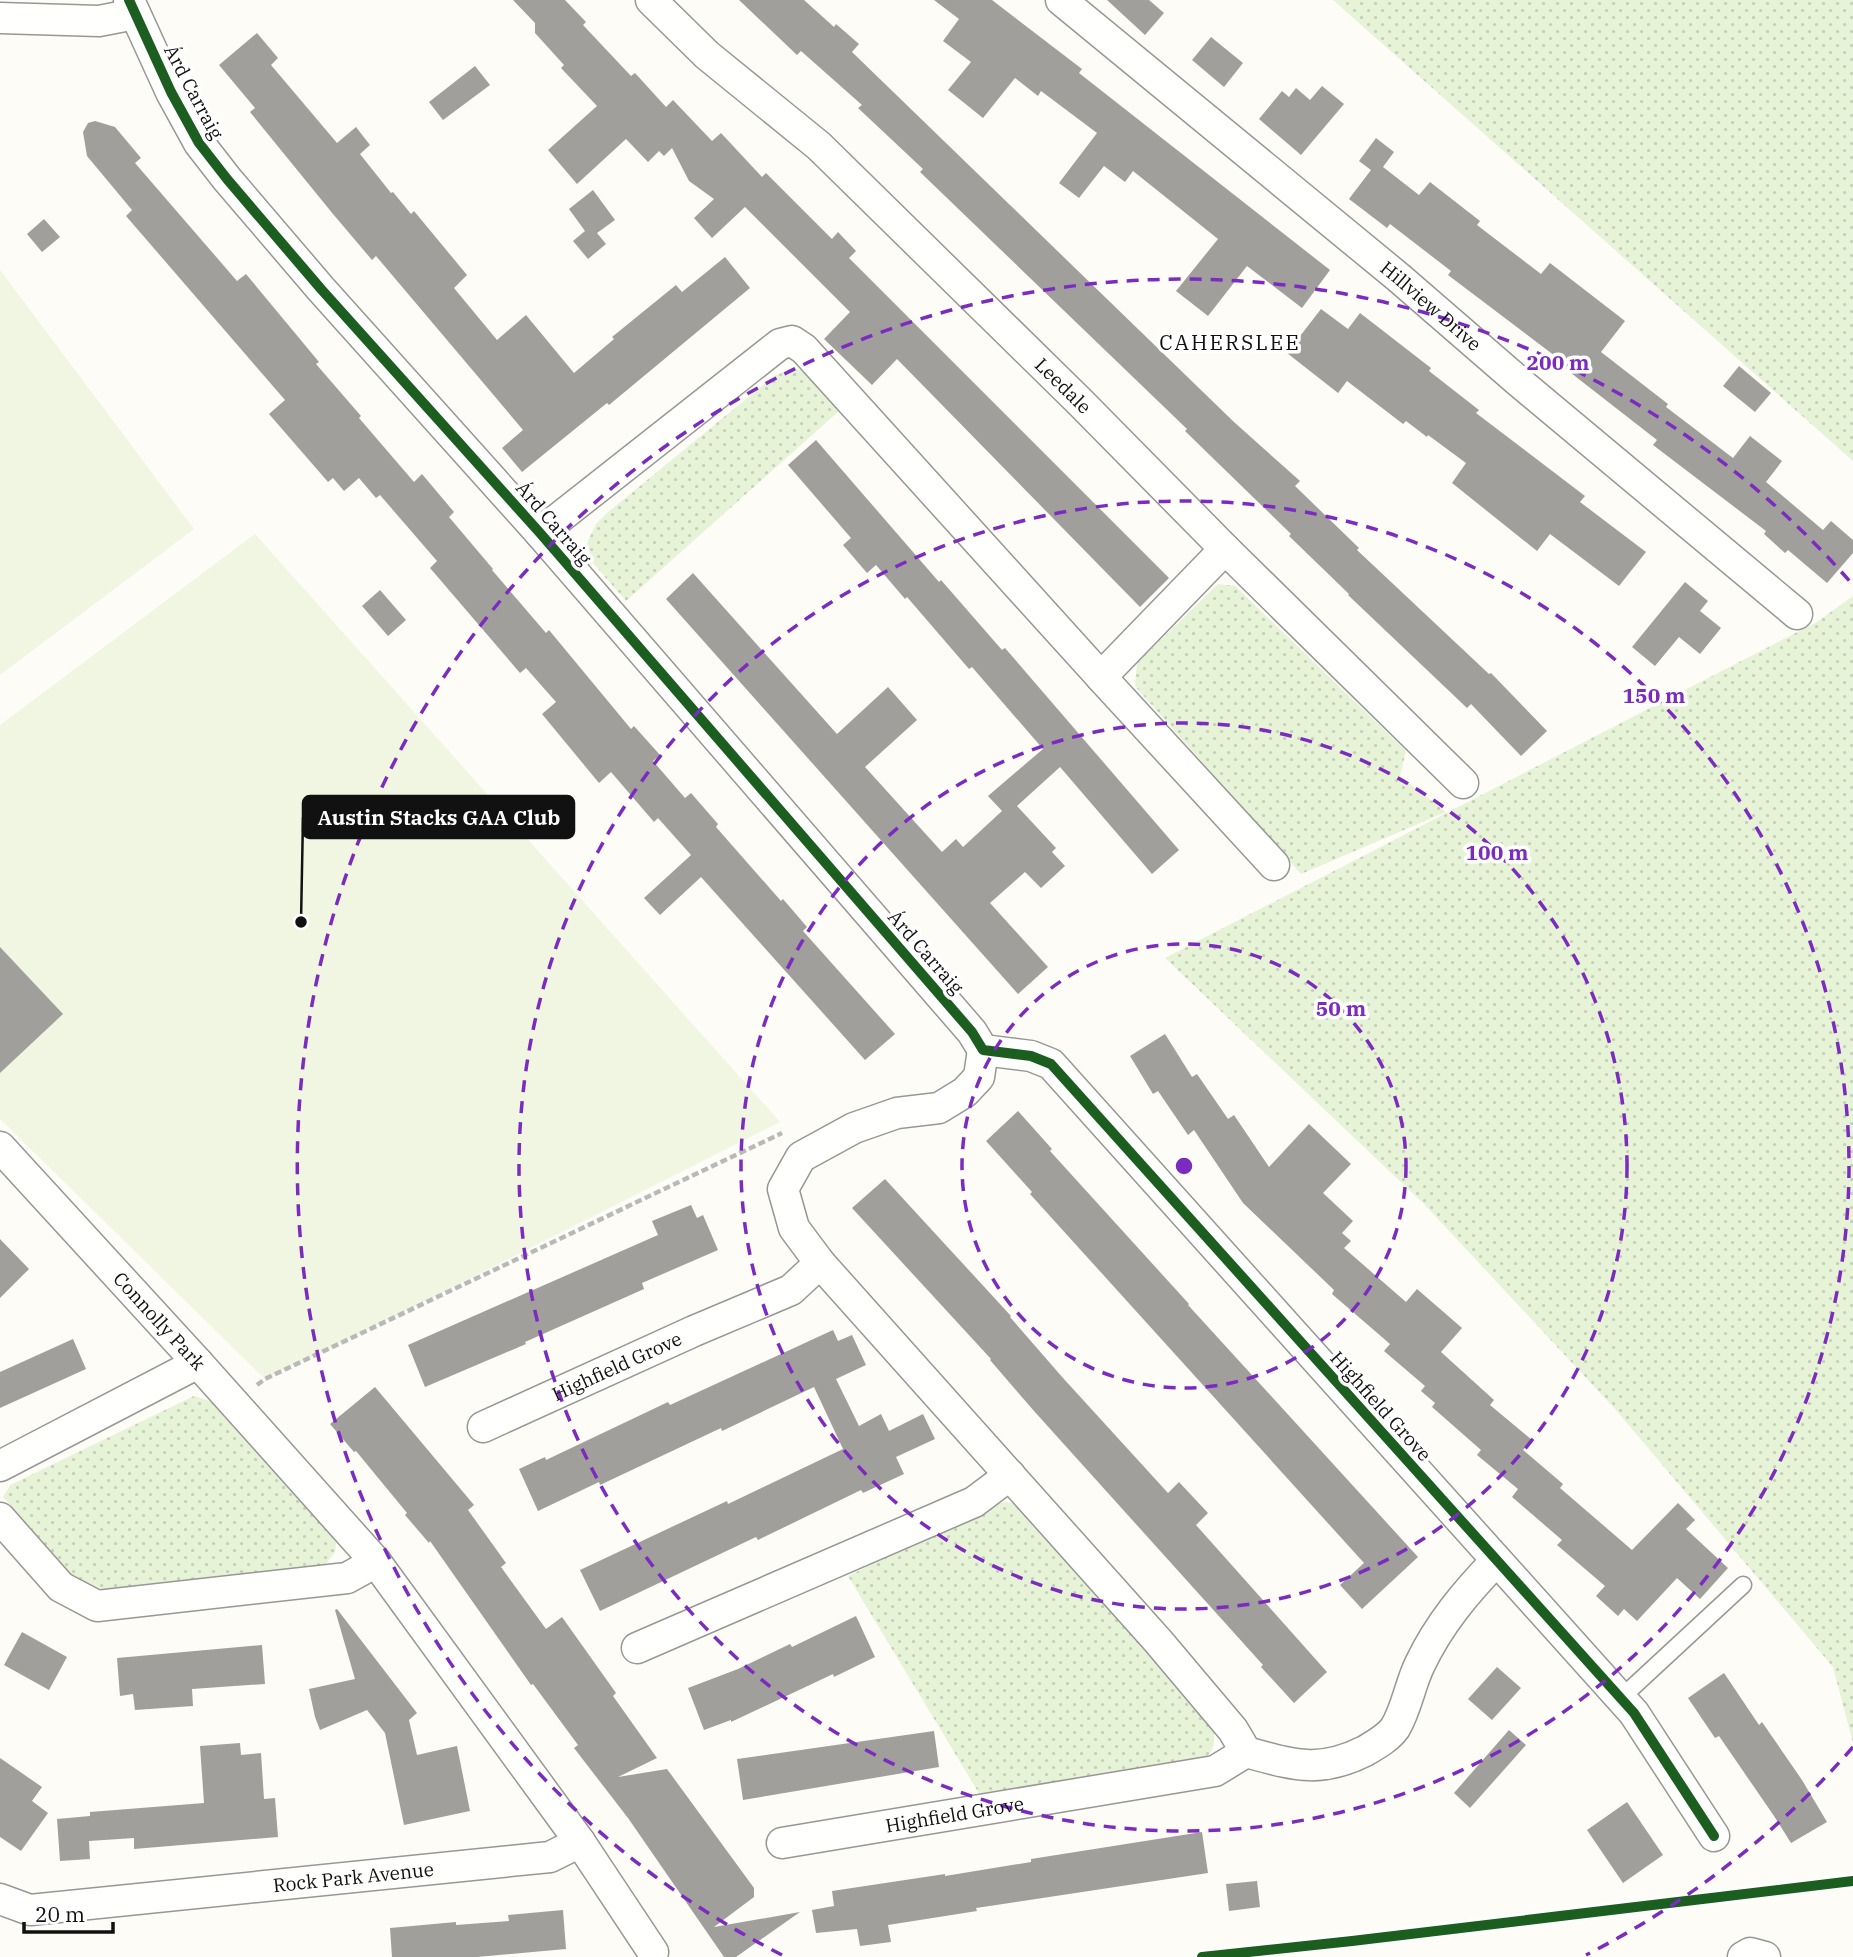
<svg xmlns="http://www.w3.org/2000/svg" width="1853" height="1957" font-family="'IBM Plex Serif',serif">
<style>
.grass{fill:url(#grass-dots)}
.pitch{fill:#f0f6e1}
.building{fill:#a19f9c}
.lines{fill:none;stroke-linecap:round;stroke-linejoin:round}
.service-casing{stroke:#979795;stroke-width:19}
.minor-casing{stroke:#979795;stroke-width:33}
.path{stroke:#b9b9b8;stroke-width:4.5;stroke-dasharray:7 3.5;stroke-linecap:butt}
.service{stroke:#fffffe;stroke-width:16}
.minor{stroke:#fffffe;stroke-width:30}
.cycleway-casing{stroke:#fff;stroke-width:15}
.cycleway{stroke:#1b5e20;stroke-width:10}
.ring{fill:none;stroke:#7b2cbf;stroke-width:3.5;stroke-dasharray:12 9}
.labels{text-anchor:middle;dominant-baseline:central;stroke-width:7;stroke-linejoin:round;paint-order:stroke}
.street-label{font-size:19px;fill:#111;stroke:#fff}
.neighbourhood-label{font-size:21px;letter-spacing:2px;fill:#111;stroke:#fff}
.centre{fill:#7b2cbf;stroke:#fff;stroke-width:3.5}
.ring-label{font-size:21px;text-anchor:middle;font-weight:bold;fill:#7b2cbf;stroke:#fff;stroke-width:7;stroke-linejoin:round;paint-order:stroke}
.leader{fill:none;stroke:#111;stroke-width:2.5}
.callout-dot{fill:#111;stroke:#fff;stroke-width:2.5}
.callout{fill:#111;stroke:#111;stroke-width:2.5}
.callout-label{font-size:21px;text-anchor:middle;font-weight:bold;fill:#fff}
</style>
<defs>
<pattern id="grass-dots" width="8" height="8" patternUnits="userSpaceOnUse" patternTransform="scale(1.75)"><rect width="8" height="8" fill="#e7f3d7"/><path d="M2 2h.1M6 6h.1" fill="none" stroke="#c5cfb8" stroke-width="1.8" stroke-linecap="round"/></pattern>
</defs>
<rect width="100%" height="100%" fill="#fdfcf7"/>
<path class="grass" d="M1333,0h520v461z
M794,368l12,4 33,39 -213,190 -33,-38 -6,-20 9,-19 11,-11 167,-137z
M1218,584l17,2 171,165 -6,25 46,36 -145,62 -166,-188 2,-23z
M1853,596v1147l-20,-76 -217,-257 -192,-206 -259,-246 652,-336z
M194,1396l19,6 124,132 -2,18 -11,14 -203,24 -29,-3 -23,-12 -66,-78 7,-12z
M1006,1502l14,3 192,221c5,14 2,26 -10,36l-222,33 -132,-219 146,-72z"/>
<path class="pitch" d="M0,270l194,259 -194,146z
M255,534l525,588 -428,216 -87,41 -265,-260v-394z"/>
<path class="building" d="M513,0h52l21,22 -3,3 48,51 4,-3 31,34 7,-7 39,41 9,-8 41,44 4,-4 66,66 6,-7 18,19 -7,7 320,320 -29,29 -243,-248 -25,26 -48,-46 26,-27 -105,-105 -33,31 -18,-20 20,-19 -25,-18 -17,-33 -8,8 -5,-5 -11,11 -22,-23 -49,45 -29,-34 49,-44 -36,-38 3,-3 -29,-32v-10z
M739,0h65l30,27 2,-3 23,20 -7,8 382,370 66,59 -5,5 64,62 -2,2 132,124 2,-1 56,58 -26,25 -50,-52 -4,4 -119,-113 1,-1 -60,-58 2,-2 -106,-103 2,-2 -267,-257 3,-3 -65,-61 4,-3 -61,-54 -4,4z
M934,0h58l90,69 -3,4 251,197 -28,38 -55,-42 -39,50 -32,-25 42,-52 -85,-68 -8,11 -21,-16 -25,32 -20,-15 38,-50 -56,-42 -3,5 -23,-18 -32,40 -35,-28 23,-28 -28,-21 16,-22z
M1107,0h42l15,13 -19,22z
M257,33l21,25 -7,7 66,78 19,-16 14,18 -10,9 31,39 2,-1 18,22 3,-3 53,64 -13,13 43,52 29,-25 48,58 40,-34 -2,-2 64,-52 6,7 43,-35 25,31 -141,117 -2,-2 -85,69 -20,-24 21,-18 -147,-174 -4,4 -39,-46 -83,-102 5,-4 -36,-43z
M1211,37l32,26 -19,24 -32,-27z
M475,66l15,19 -47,35 -14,-18z
M1322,86l22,18 -43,51 -42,-36 23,-28 7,6 7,-9 14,12z
M95,121l20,6 26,31 -6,5 102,118 9,-7 73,88 -3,2 45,52 -2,2 55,64 8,-8 32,38 -5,5 44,52 -1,1 54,63 3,-3 82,99 3,-3 26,29 -7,6 32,37 6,-5 27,31 -2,3 65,74 2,-2 24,28 -4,4 92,103 -30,26 -164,-183 -41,38 -16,-17 47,-43 -33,-37 -4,4 -43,-50 -12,11 -57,-69 14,-12 -30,-34 -6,5 -90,-105 7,-7 -57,-66 -4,3 -17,-20 -15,13 -11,-13 -5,4 -59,-68 16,-14 -159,-184 6,-6 -45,-54 -4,-24 5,-9z
M1376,138l18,14 -11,15 36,28 11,-13 50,39 -3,4 64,49 9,-11 75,58 -24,31 67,52 -2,3 67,51 17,-22 32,25 -16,21 57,48 8,-9 22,19v13l-26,30 -39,-33 -3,3 -21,-19 2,-3 -113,-86 4,-5 -104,-81 2,-3 -107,-81 3,-4 -61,-47 -3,4 -38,-29 22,-29 -12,-9z
M593,190l22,30 -18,13 9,11 -18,15 -15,-18 12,-10 -16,-22z
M44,219l16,18 -18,15 -15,-18z
M1321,309l27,20 12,-16 71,55 -2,3 50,39 -3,3 109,83 -5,6 66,50 -27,34 -69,-52 -13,17 -85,-68 14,-20 -38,-28 -1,2 -21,-16 -3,3 -56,-43 -9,12 -51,-40z
M1739,366l32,27 -16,19 -32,-26z
M816,440l123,142 2,-2 61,70 3,-2 174,202 -27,24 -92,-107 -43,39 39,42 -4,4 13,14 -24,22 -16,-16 -35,31 58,64 -30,27 -352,-395 27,-26 144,161 51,-47 29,33 -52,47 77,85 14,-13 7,8 39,-36 -14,-15 55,-47 -71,-82 -3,2 -62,-72 -2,2 -29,-34 -9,8 -24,-28 8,-7 -63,-73z
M1685,582l23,19 -8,10 21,17 -21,26 -21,-17 -24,29 -23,-19z
M380,590l26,30 -18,16 -26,-30z
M0,947l63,67 -63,59z
M1165,1034l27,43 5,-3 31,45 6,-4 35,52 40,-43 42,40 -28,29 30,28 -11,12 9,8 -7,7 62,54 11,-13 45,39 -21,24 53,48 -4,5 42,35 -9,10 40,34 -3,4 72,62 46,-47 17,17 -9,9 42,39 -28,31 -23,-21 -40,43 -13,-12 -6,7 -22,-20 9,-10 -48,-41 5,-5 -50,-43 6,-8 -41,-34 4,-5 -49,-43 3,-4 -14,-12 4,-5 -41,-35 6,-7 -58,-50 2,-4 -91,-87 -49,-73 -6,5 -30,-44 -5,3 -23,-38z
M1018,1111l34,38 -2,2 139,153 -1,1 230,252 -56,52 -22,-24 24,-22 -334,-369 2,-2 -46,-51z
M885,1179l126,137 -1,1 53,61 105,115 11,-11 29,31 -12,12 131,147 -33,31 -33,-36 2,-2 -229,-254 -44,-51 1,-1 -139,-151z
M691,1205l6,13 6,-3 15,35 -76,33 2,6 -119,53 1,2 -101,43 -17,-42 250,-110 -6,-14z
M0,1239l29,30 -29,29z
M833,1330l5,11 14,-6 14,30 -30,14 23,47 22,-12 8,17 34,-17 12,25 -39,18 8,17 -41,19 -2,-3 -103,50 -2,-3 -156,74 -20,-41 147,-69 1,3 115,-55 -29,-62 -92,44 -1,-3 -121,57 -1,-3 -61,29 -19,-42 26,-12 1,3 122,-58 2,3z
M73,1339l13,30 -86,39v-36z
M375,1387l99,118 -6,5 38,53 -5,4 45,62 16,-12 54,76 -3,3 44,62 -39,19 49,-8 87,119v9l-40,30 86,-15 -64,45h-12l-96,-139 -54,-70 4,-3 -45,-61 -2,1 -101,-144 -1,2 -24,-28 2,-2 -51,-62 -2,1 -24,-28z
M337,1609l80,104 -8,7 8,35 40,-9 13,65 -66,14 -19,-92 -18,-23 -47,20 -5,-13 -6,-28 46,-10 -20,-69z
M856,1616l19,41 -41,20 -1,-3 -102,48v-2l-27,10 -16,-42 50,-19 52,-25 2,3z
M22,1632l45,25 -18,33 -45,-25z
M262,1645l3,39 -73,5 1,17 -58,4 -2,-16 -13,2 -3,-38z
M1497,1667l24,21 -29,32 -24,-21z
M1724,1673l35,52 3,-3 40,58 25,42 -36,21 -17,-27 -55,-80 -4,2 -27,-40z
M1509,1730l17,15 -56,63 -16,-15z
M934,1731l5,36 -196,33 -6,-41z
M240,1743l1,12 20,-2 3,46 11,-1 3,39 -144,12v-11l-45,3 1,18 -30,2 -3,-42 33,-3v-4l114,-9 -4,-57z
M0,1758l42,29 -10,14 16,12 -27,38 -21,-14z
M1627,1802l36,53 -40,28 -36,-53z
M1202,1832l6,41 -232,35 1,3 -89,14 3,17 -31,4 -3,-17 -41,4 -4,-23 22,-4 -2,-15 113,-17v2l86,-14v-3z
M1257,1881l3,26 -31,4 -3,-27z
M563,1910l3,39 -89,8h-85l-2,-29 66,-6v3l53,-4 -1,-6z"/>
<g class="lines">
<g class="service-casing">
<path id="service" d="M1621,1698l122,-113"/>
</g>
<g class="minor-casing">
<g id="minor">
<path d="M129,0l42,92 28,51 28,36 94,110 219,244 432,499 11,18"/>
<path id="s1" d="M651,0l56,55 112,91 260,255 146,148 238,234"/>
<path id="s2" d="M1061,0l337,277 120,104 279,233"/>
<path d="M0,18l99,3 36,-7"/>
<path d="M540,533l240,-189 12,-3 12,8 297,328"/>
<path d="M1225,549l-124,128 173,188"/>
<path d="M983,1050l-4,27 -14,15 -26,16 -42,5 -43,15 -53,29 -18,32 11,39 26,35 338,378 75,89 13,22c48,13 73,22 119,-1 10,-6 23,-13 30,-23 12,-20 15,-44 25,-64 19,-40 46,-72 76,-103"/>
<path d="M983,1050l48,6 20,8 583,649 80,123"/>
<path id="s3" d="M0,1147l198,216 178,199 204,280 73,110"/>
<path id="s4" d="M483,1427l211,-96 97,-41 29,-27"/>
<path d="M0,1466l198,-103"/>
<path d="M0,1518l61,69 36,19 250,-28 29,-16"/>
<path d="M637,1648l337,-146 36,-27"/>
<path id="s5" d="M782,1843l433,-72 31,-19"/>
<path id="s6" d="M0,1899l30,11 520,-53 30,-15"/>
<path d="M1743,1957l7,-4 15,4"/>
</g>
</g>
<path class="path" d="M257,1385l8,-6 517,-246"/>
<use href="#service" class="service"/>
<use href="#minor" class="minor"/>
<g class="cycleway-casing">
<path id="cycleway" d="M129,0l42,92 28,51 28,36 94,110 219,244 432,499 11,18 48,6 20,8 583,649 80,123
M1202,1957l150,-16 501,-60"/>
</g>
<use href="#cycleway" class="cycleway"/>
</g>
<g class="ring">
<circle cx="1184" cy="1166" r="222"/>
<circle cx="1184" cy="1166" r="443"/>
<circle cx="1184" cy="1166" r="665"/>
<path d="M1853 1747A886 886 0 0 1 1586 1955M782 1955A886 886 0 1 1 1853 585"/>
</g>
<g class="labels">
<g class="street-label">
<text transform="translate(194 92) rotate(62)">Árd Carraig</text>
<text stroke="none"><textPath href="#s2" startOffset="480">Hillview Drive</textPath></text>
<text stroke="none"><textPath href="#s1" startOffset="565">Leedale</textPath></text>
<text transform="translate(554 523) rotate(49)">Árd Carraig</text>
<text transform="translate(926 952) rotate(49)">Árd Carraig</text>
<text stroke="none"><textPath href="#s3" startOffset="236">Connolly Park</textPath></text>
<text stroke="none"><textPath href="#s4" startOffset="147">Highfield Grove</textPath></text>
<text transform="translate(1381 1406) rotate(48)">Highfield Grove</text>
<text stroke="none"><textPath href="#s5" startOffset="175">Highfield Grove</textPath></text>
<text stroke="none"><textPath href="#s6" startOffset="357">Rock Park Avenue</textPath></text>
</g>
<g class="neighbourhood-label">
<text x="1230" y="342">CAHERSLEE</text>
</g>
</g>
<circle cx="1184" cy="1166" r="10" class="centre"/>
<g class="ring-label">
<text x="1558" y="370">200 m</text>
<text x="1654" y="703">150 m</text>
<text x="1497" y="860">100 m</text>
<text x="1341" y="1016">50 m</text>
</g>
<path class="leader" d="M301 922L303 817"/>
<circle class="callout-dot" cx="301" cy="922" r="7"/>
<rect class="callout" x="303" y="796" width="271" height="42" rx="7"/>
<g class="callout-label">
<text x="439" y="825">Austin Stacks GAA Club</text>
</g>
<path d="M24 1922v10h89v-10" fill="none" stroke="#111111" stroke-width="3.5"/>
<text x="35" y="1922" font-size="21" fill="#111111" stroke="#ffffff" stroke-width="5" paint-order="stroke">20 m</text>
</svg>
